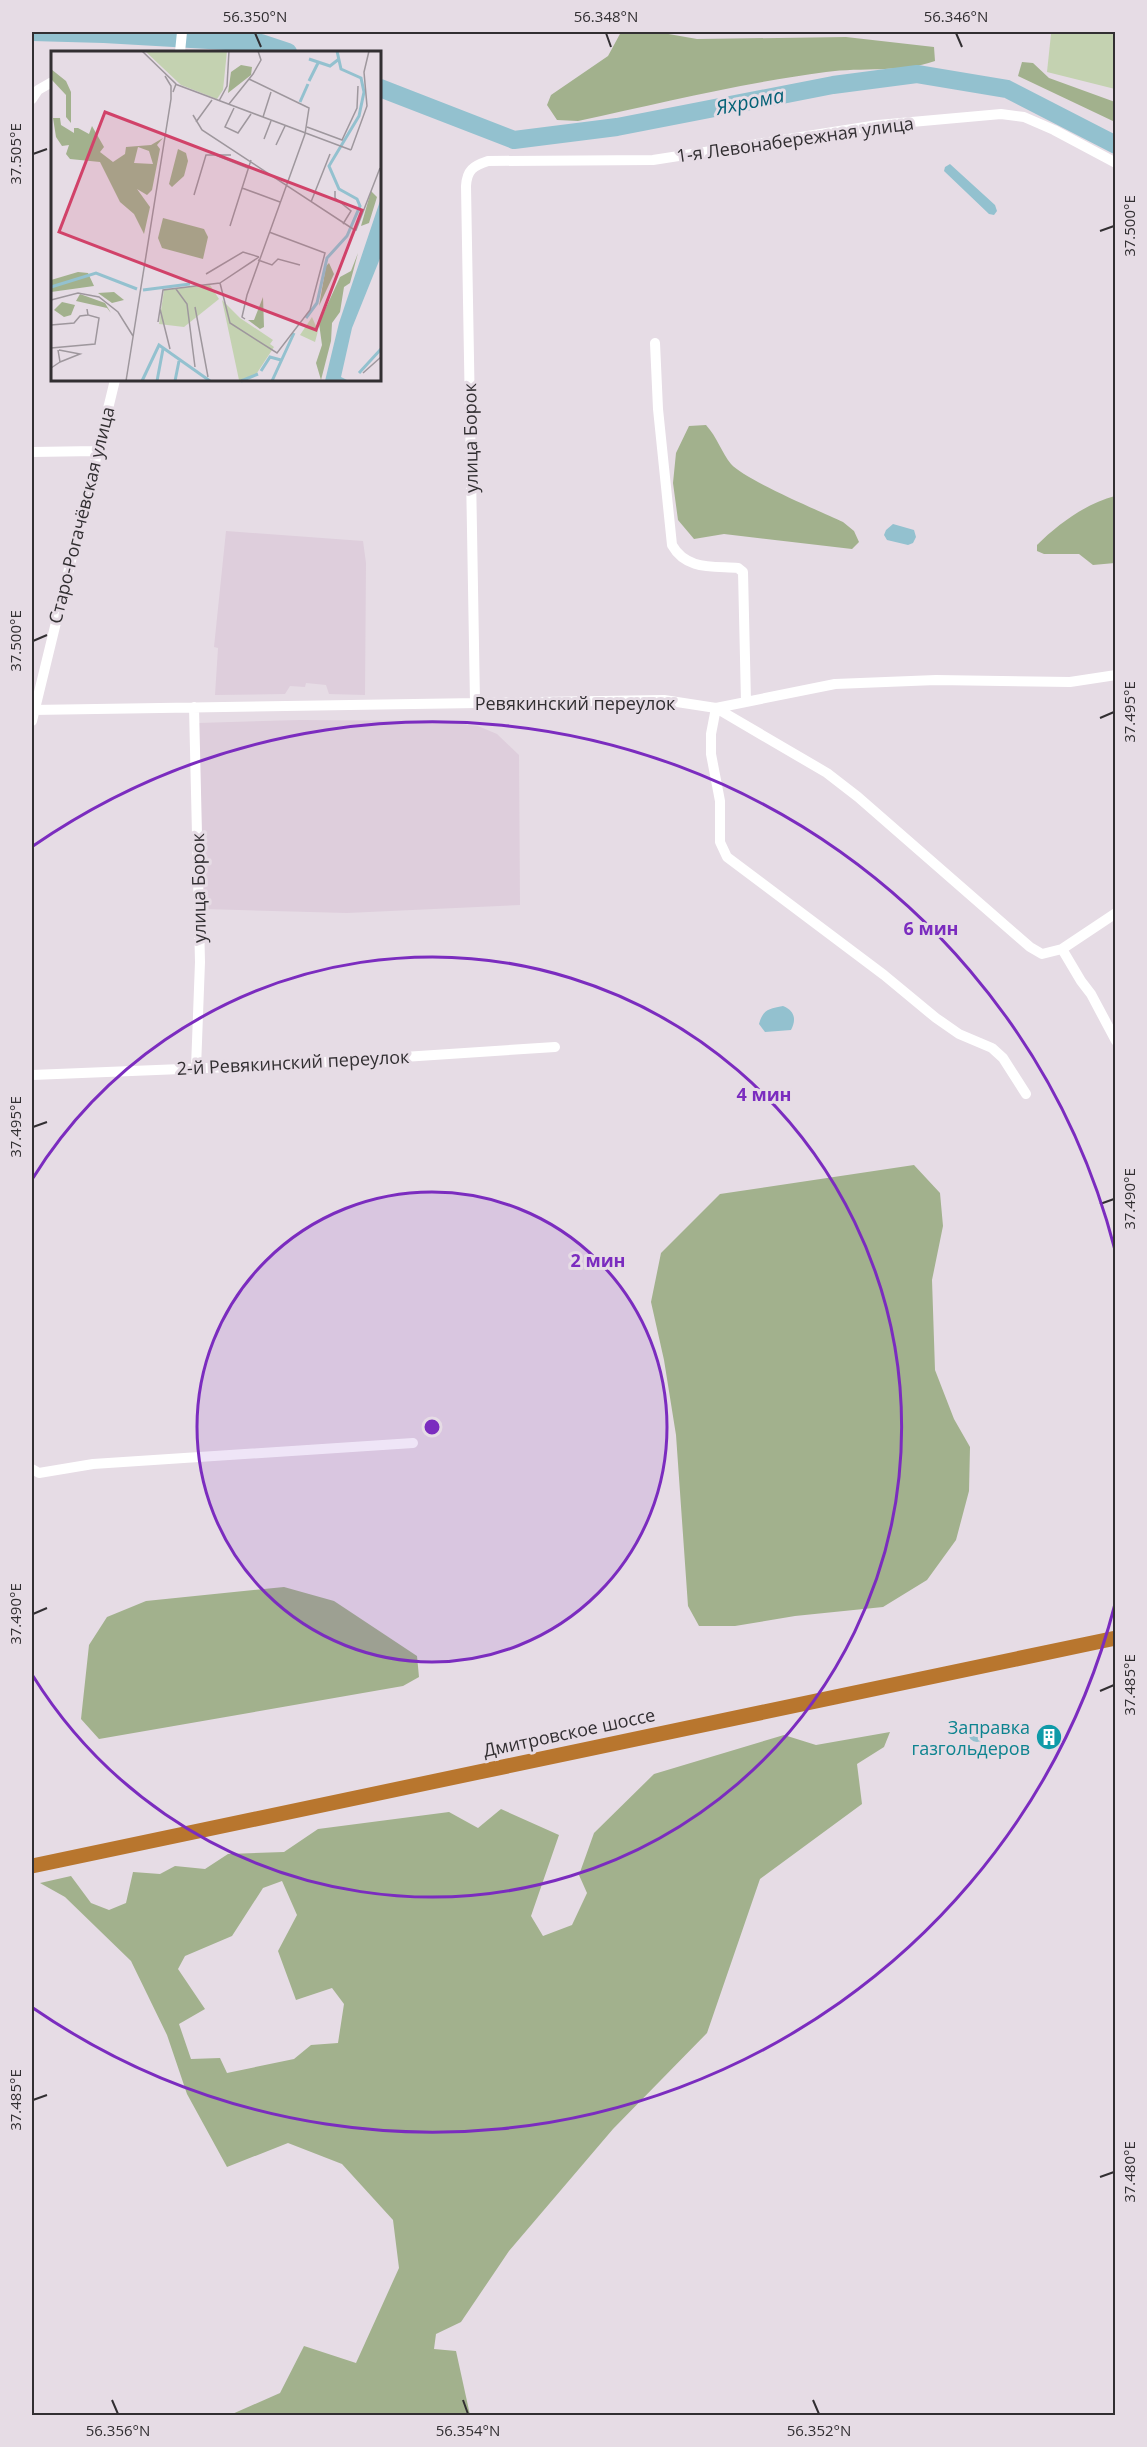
<svg xmlns="http://www.w3.org/2000/svg" width="1147" height="2447" font-family="'Open Sans',sans-serif">
<style>
.built{fill:#decedc}
.green{fill:#c4d2b1}
.forest{fill:#a2b18d;fill-rule:evenodd}
.water{fill:#93c1cf}
.lines{fill:none;stroke-linecap:round;stroke-linejoin:round}
.river{stroke:#93c1cf;stroke-width:18}
.minor{stroke:#fff;stroke-width:10}
.highway{stroke:#b8762e;stroke-width:15}
.ticks{fill:none;stroke:#322f32;stroke-width:2}
.ring{fill:none;stroke:#7b2cbf;stroke-width:3}
.labels{text-anchor:middle;dominant-baseline:central;stroke-width:6;stroke-linejoin:round;paint-order:stroke}
.street-label{font-size:18px;fill:#322f32;stroke:#e6dce5}
.culture-label{font-size:18px;fill:#0d838f;stroke:#e6dce5;text-anchor:end}
.water-label{font-size:20px;font-style:italic;fill:#056277;stroke:#e6dce5}
.inset-river{fill:none;stroke:#93c1cf;stroke-width:3}
.inset-road{fill:none;stroke:#9e979d;stroke-width:1.5}
.view{fill:#d14269;fill-opacity:0.15;stroke:#d14269;stroke-width:3}
.inset-edge{fill:none;stroke:#322f32;stroke-width:3}
.centre{fill:#7b2cbf;stroke:#e6dce5;stroke-width:3}
.ring-label{font-size:18px;text-anchor:middle;font-weight:bold;fill:#7b2cbf;stroke:#e6dce5;stroke-width:6;stroke-linejoin:round;paint-order:stroke}
.neatline{fill:none;stroke:#322f32;stroke-width:2}
.ticks-label{font-size:15px;text-anchor:middle;fill:#322f32}
</style>
<rect width="100%" height="100%" fill="#e6dce5"/>
<path class="built" d="M226,531l137,10 3,22 -1,132 -36,-1 -3,-9 -20,-2 -1,4 -15,-1 -5,8 -70,1 3,-47 -4,-1z
M300,720l137,1 41,5 19,8 22,21 1,150 -173,8 -143,-4 -6,-186z"/>
<path class="green" d="M1062,32h53v57l-68,-17 4,-38z"/>
<path class="forest" d="M621,32h36l40,7 149,-2 88,10 1,14c-34,12 -73,6 -109,11 -84,11 -166,31 -248,49l-21,-1 -10,-15 4,-10 57,-39z
M1022,62l11,1 16,15 66,24v20l-97,-46z
M706,425c11,12 16,28 25,39 14,16 89,47 112,58l11,9 5,11 -7,7 -128,-15 -30,5 -16,-19 -5,-37 3,-30 13,-27z
M1115,496v67l-22,2 -14,-11h-35l-7,-3v-6c21,-21 50,-42 78,-49z
M914,1165l26,28 3,33 -11,54 3,90 19,49 16,28 -1,44 -13,49 -29,40 -44,27 -88,9 -60,10h-36l-11,-20 -12,-171 -12,-75 -13,-58 10,-49 59,-59z
M284,1587l50,14 83,55 2,21 -16,9 -304,53 -18,-20 8,-74 18,-28 39,-16z
M890,1732l-6,15 -27,17 5,40 -102,75 -53,154 -94,96 -104,122 -48,71 -25,12 -2,15 22,2 14,64h-240l50,-22 24,-47 52,17 43,-95 -6,-48 -51,-56 -54,-21 -61,24 -40,-73 -20,-59 -36,-74 -66,-64 -25,-14 31,-7 20,27 18,7 17,-7 7,-31 27,2 15,-8 30,3 23,-15 56,-2 34,-23 131,-17 29,16 23,-19 58,26 -28,81 12,20 29,-11 15,-32 -8,-18 15,-42 60,-59 130,-39 32,10zM282,1881l15,34 -19,36 18,49 36,-12 12,16 -6,39 -27,2 -17,14 -67,14 -7,-15 -29,1 -12,-35 26,-15 -27,-40 7,-13 47,-20 31,-48z"/>
<path class="water" d="M950,164l45,41 2,6 -3,4 -5,-1 -45,-43 1,-4z
M893,524l21,6 2,7 -3,6 -5,2 -21,-5 -3,-5 2,-5z
M783,1006c11,4 14,13 8,24l-26,2 -6,-8c4,-15 10,-15 24,-18z
M968 1733a9 9 0 1 1 18 0a9 9 0 1 1-18 0Z"/>
<g class="lines">
<path class="river" d="M32,32l72,2 157,9 27,9
M380,88l134,52 103,-13 216,-42 84,-11 90,15 109,56"/>
<path class="minor" d="M180,52l2,-20
M32,99l6,-9 14,-8
M655,343l3,66 14,136c14,25 40,21 66,23l5,4 3,130
M32,452l65,-1
M475,702l-9,-516c1,-16 7,-20 22,-25l165,-1 225,-35 123,-11 23,3 30,13 62,33
M194,707l6,255 -4,106
M32,710l632,-10 52,8 119,-24 101,-4 134,2 46,-7
M32,721l83,-341
M1062,949l19,32 10,13 25,47
M32,1075l250,-10 273,-18
M1026,1094l-23,-36 -11,-10 -33,-14 -23,-16 -52,-43 -157,-118 -7,-15v-41l-9,-47v-20l5,-26 111,65 31,24 172,150 12,7 20,-5 54,-36
M32,1469l7,4 54,-9 320,-21"/>
<path class="highway" d="M32,1866l1084,-228"/>
</g>
<path class="ticks" d="M255,33l6,14M606,33l5,14M956,33l6,14M33,154l14,-5M1100,231l14,-5M33,641l14,-6M1100,718l14,-6M33,1127l14,-5M1100,1204l14,-5M33,1614l14,-6M1100,1691l14,-6M33,2100l14,-5M1100,2177l14,-5M112,2400l6,14M463,2400l5,14M813,2400l6,14"/>
<circle cx="432" cy="1427" r="235" fill="#7b2cbf" fill-opacity=".12"/>
<g class="ring">
<circle cx="432" cy="1427" r="235"/>
<path d="M33 1178A470 470 0 1 1 33 1676"/>
<path d="M1115 1604A705 705 0 0 1 33 2008M33 846A705 705 0 0 1 1115 1250"/>
</g>
<defs>
<g id="building-disc" transform="scale(1.35)"><circle r="9.5" fill="#0f9aa8" stroke="#e6dce5"/><path d="M-4-6H4V6H1V3H-1V6H-4ZM-2.5-4.3h1.7v1.8h-1.7ZM.8-4.3h1.7v1.8H.8ZM-2.5-1h1.7V.8h-1.7ZM.8-1h1.7V.8H.8Z" fill="#fff"/></g>
</defs>
<g fill-rule="evenodd">
<use href="#building-disc" x="1049" y="1737"/>
</g>
<g class="labels">
<g class="street-label">
<text transform="translate(795 139) rotate(-8)">1-я Левонабережная улица</text>
<text transform="translate(470 438) rotate(-91)">улица Борок</text>
<text transform="translate(81 515) rotate(-76)">Старо-Рогачёвская улица</text>
<text x="575" y="703">Ревякинский переулок</text>
<text transform="translate(198 888) rotate(-91)">улица Борок</text>
<text transform="translate(293 1062) rotate(-3)">2-й Ревякинский переулок</text>
<text transform="translate(569 1732) rotate(-12)">Дмитровское шоссе</text>
</g>
<g class="culture-label">
<text x="1030" y="1727">Заправка<tspan x="1030" dy="21">газгольдеров</tspan></text>
</g>
<g class="water-label">
<text transform="translate(750 101) rotate(-11)">Яхрома</text>
</g>
</g>
<g transform="translate(51 51)">
<rect width="330" height="330" fill="#e6dce5"/>
<path d="M94,0h82l-4,39 -6,9 -36,-14zM159,234l9,14 -35,28 -25,-3 5,-34zM171,249l18,18 33,22 -3,4 4,3 -19,29 -16,4zM261,266l6,14 -3,11 -15,-7z" fill="#c4d2b1"/>
<path d="M190,14l11,2 -1,8 -23,18 3,-21zM0,18l15,12 5,11v31l-5,-6v-22l-15,-16zM2,67h7l1,7 13,8v-5h4l11,6 3,-8 12,21 -4,5 13,10 12,-8 1,-7 25,-2 12,-7 -6,7 3,4 -8,41 -5,5 -10,-6 13,18 -6,27 -10,-20 -14,-12 -20,-40 -30,-3 -4,-5 3,-9 -7,1 -6,-9zM87,96l11,4 4,13 -19,-1zM127,98l8,4 2,8 -4,15 -12,11 -3,-3zM320,140l6,6 -8,26 -8,3zM112,167l41,11 4,8 -5,22 -41,-11 -4,-10zM307,202l-8,30 -6,4 -4,25 -8,11 -1,18 -10,39 -5,-17 6,-18 -3,-22 21,-46 11,-6zM278,212l5,11 -15,32 7,-40zM27,221l10,1 6,13 -43,6v-12zM63,241l10,8 -12,3 -14,-10zM29,243l25,9 6,10 -4,-5 -31,-7zM212,246l1,30 -4,2 -12,-9h6zM11,251l13,3 -4,10 -7,2 -10,-7z" fill="#a2b18d" fill-rule="evenodd"/>
<path d="M330,147v58l-29,72 -11,49 8,4h-24l14,-58z" fill="#93c1cf"/>
<path class="inset-river" d="M258,8l21,7 9,-7M258,30l9,-18M249,51l8,-18M0,236l45,-14 41,16M92,239l47,-6M255,267l11,-15 10,-45 20,-22 13,-30 -3,-7 -18,-10 -10,-23 30,-50 5,-24 -3,-14 -20,-9 -4,-18M210,320l9,-14 11,3M308,322l22,-24M91,330l17,-36 51,36M106,330l6,-32M124,330l4,-20M190,330l17,-7M221,330l22,-48"/>
<path class="inset-road" d="M91,0l34,33 -3,8M124,33l176,66M168,50l8,-15 2,-35M178,53l24,-30 8,-14 -3,-9M183,57l-9,19 13,6 13,-19M142,64l9,15 151,99 3,1 24,-62M212,66l8,-25M145,71l16,-22M256,76l35,13 15,-32 1,-22M213,88l7,-18M225,94l9,-19M300,99l16,-44 -3,-34 5,-21M162,103l35,14M191,137l38,14M284,140v7l16,13 -8,13M143,144l12,-40h25M260,151l19,-48M179,175l21,-66M208,206l-39,26 10,40 47,30 33,-43 15,-57 -56,-21M207,209l14,5 6,-6 22,6M155,223l37,-22 16,5M125,238l11,15 8,63M0,249l27,-7 21,4 19,15 15,24M144,256l13,70M109,258l10,40M194,268l-3,-2 5,-22 58,-161 4,-26 -60,-29M107,271l5,-32 57,-7M0,274l23,-2 6,-7 8,-1M0,297l44,-4 4,-26 -11,-3 -1,-6M8,299l21,4 -20,8M0,317l9,-6 -2,-12M312,322l18,-16M75,330l45,-282v-13l-6,-10"/>
<path class="view" d="M54,61l257,98 -46,120 -257,-98z"/>
<rect width="330" height="330" class="inset-edge"/>
</g>
<circle cx="432" cy="1427" r="9" class="centre"/>
<g class="ring-label">
<text x="931" y="935">6 мин</text>
<text x="764" y="1101">4 мин</text>
<text x="598" y="1267">2 мин</text>
</g>
<rect width="1147" height="2447" fill="none" stroke="#e6dce5" stroke-width="66"/>
<rect x="33" y="33" width="1081" height="2381" class="neatline"/>
<g class="ticks-label">
<text x="255" y="22">56.350°N</text>
<text x="606" y="22">56.348°N</text>
<text x="956" y="22">56.346°N</text>
<text transform="translate(16 154) rotate(-90)" y="5">37.505°E</text>
<text transform="translate(1130 226) rotate(-90)" y="5">37.500°E</text>
<text transform="translate(16 641) rotate(-90)" y="5">37.500°E</text>
<text transform="translate(1130 712) rotate(-90)" y="5">37.495°E</text>
<text transform="translate(16 1127) rotate(-90)" y="5">37.495°E</text>
<text transform="translate(1130 1199) rotate(-90)" y="5">37.490°E</text>
<text transform="translate(16 1614) rotate(-90)" y="5">37.490°E</text>
<text transform="translate(1130 1685) rotate(-90)" y="5">37.485°E</text>
<text transform="translate(16 2100) rotate(-90)" y="5">37.485°E</text>
<text transform="translate(1130 2172) rotate(-90)" y="5">37.480°E</text>
<text x="118" y="2436">56.356°N</text>
<text x="468" y="2436">56.354°N</text>
<text x="819" y="2436">56.352°N</text>
</g>
</svg>
